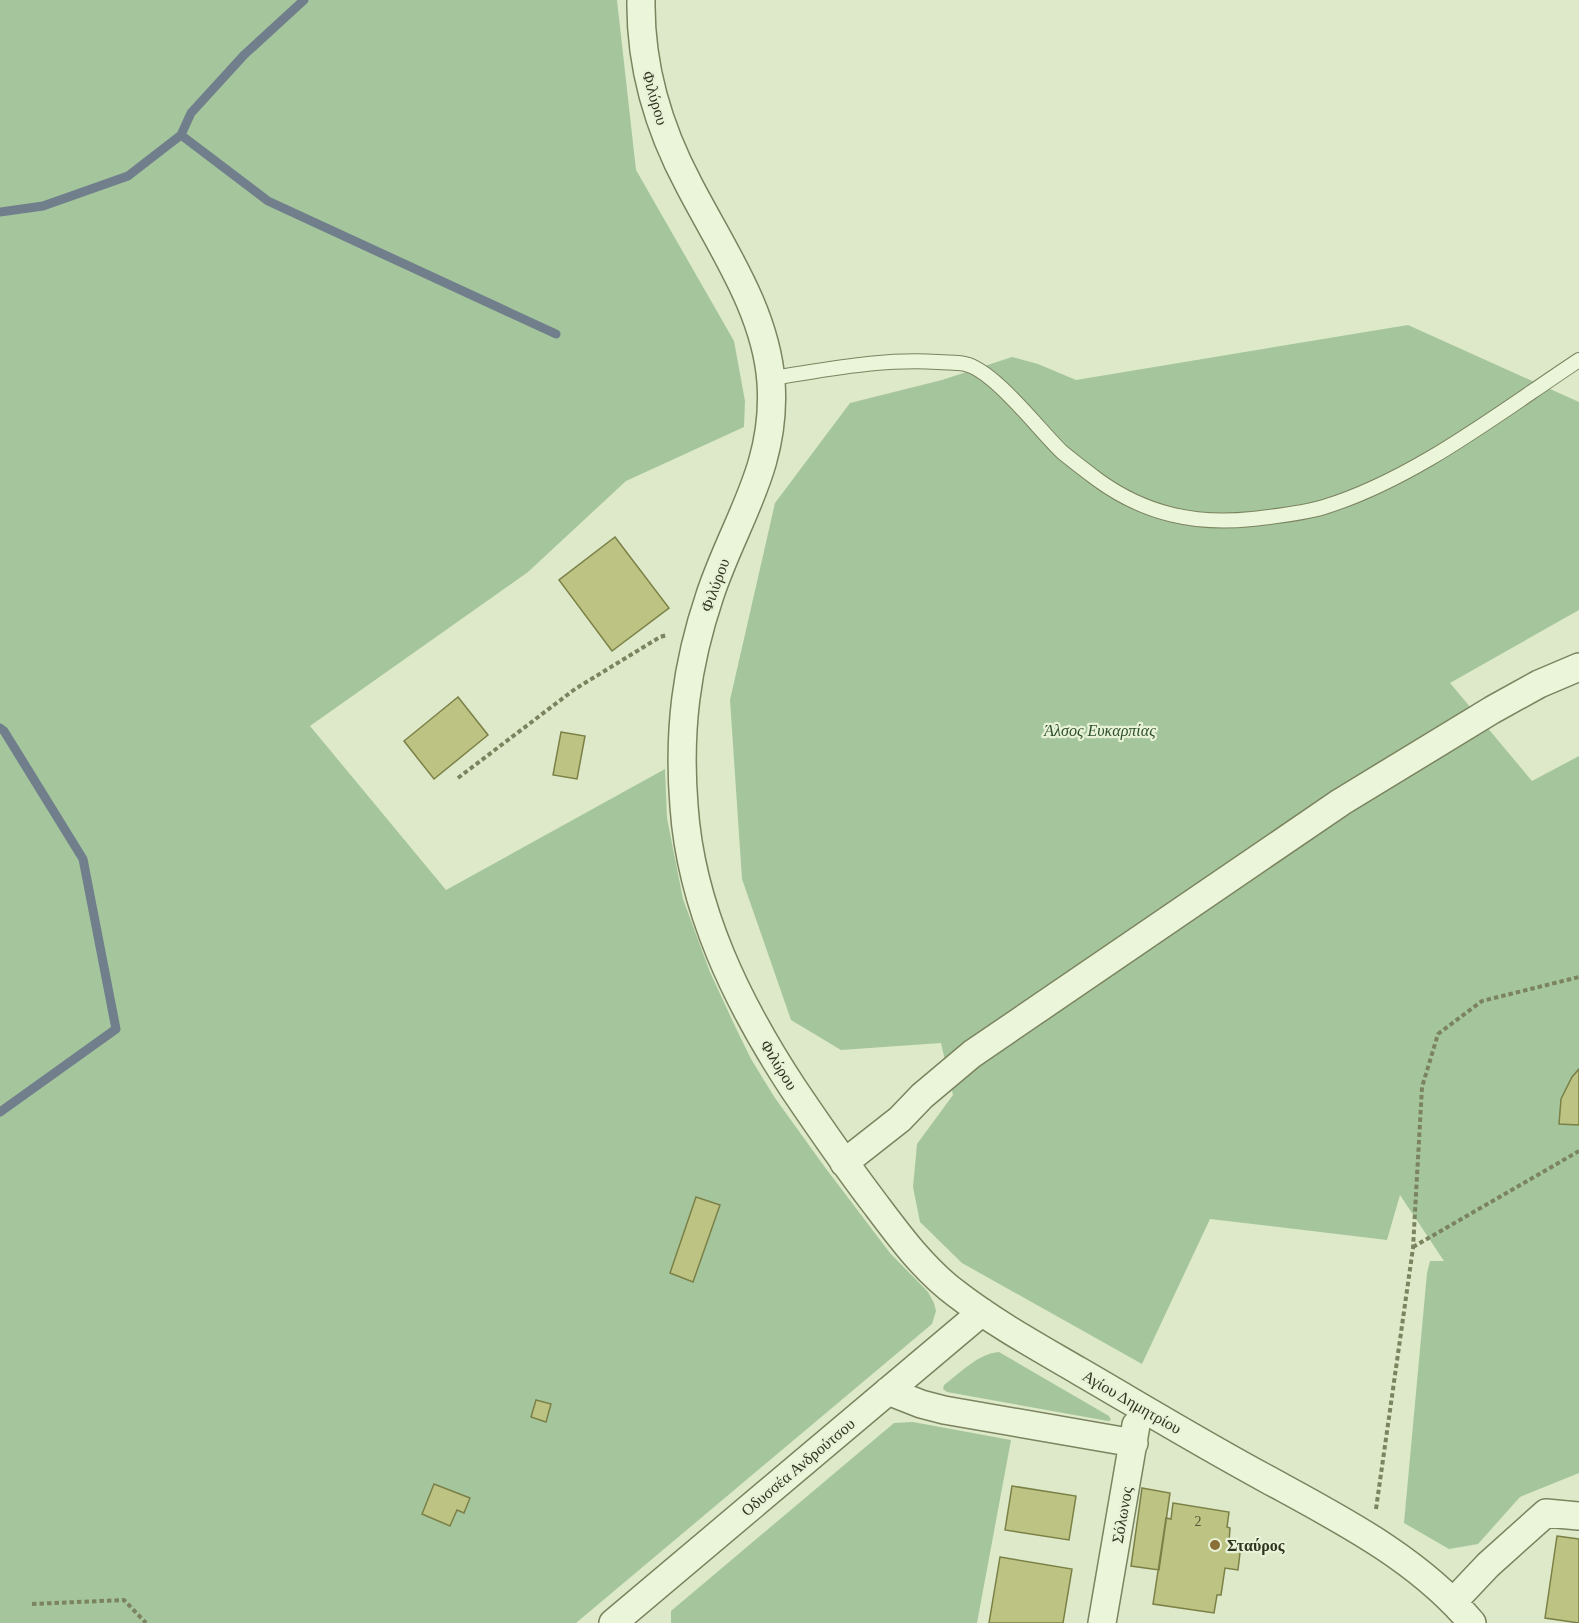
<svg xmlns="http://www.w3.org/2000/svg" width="1579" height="1623" font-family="'Times New Roman',serif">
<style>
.green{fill:#a5c69d}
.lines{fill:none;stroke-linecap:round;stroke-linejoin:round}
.stream{stroke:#707f8b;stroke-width:9}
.building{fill:#bdc382;stroke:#7b8047;stroke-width:1.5}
.service-casing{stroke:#7b835f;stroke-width:16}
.minor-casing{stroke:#7b835f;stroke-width:30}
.path{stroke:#7b835f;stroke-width:4;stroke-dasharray:4.5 3;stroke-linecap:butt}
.service{stroke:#ebf5da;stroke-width:14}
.minor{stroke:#ebf5da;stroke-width:27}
.poi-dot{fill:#8b6f36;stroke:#e7f2d6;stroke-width:2}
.labels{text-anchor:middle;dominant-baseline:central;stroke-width:4.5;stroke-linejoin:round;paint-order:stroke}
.number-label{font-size:14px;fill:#555839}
.street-label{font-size:16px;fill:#323521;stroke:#e7f2d6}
.park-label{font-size:16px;font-style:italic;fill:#2c4f2a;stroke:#e7f2d6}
.poi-label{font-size:16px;font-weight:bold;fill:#323521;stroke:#e7f2d6;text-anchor:start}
</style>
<rect width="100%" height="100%" fill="#dde9c8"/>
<path class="green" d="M0,0h617l19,170 98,171 11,60 -1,26 -118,54 -98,91 -218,154 136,164 219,-121 2,49 16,81 27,73 24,52 17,35 24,39 49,68 66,87 38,39 6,11 2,8 -4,13 -356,299h-576z
M1408,325l171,77v208l-129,73 82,98 47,-25v717l-59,24 -42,47 -29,5 -45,-26 23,-250 3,-12h14l-44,-66 -13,45 -177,-21 -68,145 -180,-101 -42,-41 -7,-35 4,-43 36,-49 -12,-52 -100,7 -50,-30 -49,-141 -12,-179 45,-197 75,-100 92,-23 70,-23 26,7 38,16z
M999,1352l110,64 2,4 -3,1 -161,-29 -4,-3 1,-4c16,-12 35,-32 55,-33z
M913,1422l98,18 -34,183h-306v-12l223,-188z"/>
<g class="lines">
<path class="stream" d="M181,135l87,66 288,133
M0,212l43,-6 85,-30 53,-41 10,-22 53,-58 60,-55
M0,728l4,3 79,128 33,170 -116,83"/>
</g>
<path class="building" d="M615,537l54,71 -57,43 -53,-71z
M458,697l30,38 -54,44 -30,-38z
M561,732l24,4 -8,43 -24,-4z
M1579,1069v56l-20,-1 2,-25 11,-22z
M696,1197l24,8 -27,77 -23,-9z
M536,1400l15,4 -5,18 -15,-5z
M434,1484l36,14 -6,15 -7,-3 -7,16 -28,-12z
M1012,1486l64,10 -7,44 -64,-10z
M1142,1488l28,5 -11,77 -28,-4z
M1173,1503l56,9 -2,15 3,1 -1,14 12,2 -3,26 -13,-2 -4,27h-4l-3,18 -61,-9 13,-86 5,1z
M1557,1536l22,3v84l-34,-5z
M1000,1557l72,12 -9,54h-74z"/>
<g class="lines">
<g class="service-casing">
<path id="service" d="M771,378c55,-8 111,-20 167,-16 9,1 18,0 27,2 29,6 74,66 97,88 11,9 24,19 36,28 47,34 97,45 154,39 24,-3 49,-5 72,-12 91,-28 176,-95 255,-147"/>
</g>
<g class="minor-casing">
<path id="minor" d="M641,0c-1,67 17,127 48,185 32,62 77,126 82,197 6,85 -36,138 -61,213 -24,71 -32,137 -26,211 7,103 54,198 109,282 27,40 54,79 83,117 24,32 49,66 82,90 38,29 80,52 121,76 62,36 123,73 186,107 73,40 153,80 207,145
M844,1163l56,-44 22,-23 50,-42 369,-252 151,-92 47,-26 40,-17
M888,1391l33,13 23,6 190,33
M1454,1601l34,-36 58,-52 33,3
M613,1623l369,-311
M1102,1623l34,-198"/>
</g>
<path class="path" d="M458,778l117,-89 85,-52 7,-2
M1413,1247l166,-96
M1376,1509l37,-261 9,-161 16,-53 44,-33 97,-24
M32,1604l92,-4 22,23"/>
<use href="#service" class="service"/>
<use href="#minor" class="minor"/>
</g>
<circle class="poi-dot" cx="1215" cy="1545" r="6"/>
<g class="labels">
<g class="number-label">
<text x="1198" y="1521">2</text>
</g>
<g class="street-label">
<text transform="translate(655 98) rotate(74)">Φιλύρου</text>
<text transform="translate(715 585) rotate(-70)">Φιλύρου</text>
<text transform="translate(779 1065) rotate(58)">Φιλύρου</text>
<text transform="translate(1132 1402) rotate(30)">Αγίου Δημητρίου</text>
<text transform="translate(798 1467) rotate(-40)">Οδυσσέα Ανδρούτσου</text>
<text transform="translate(1122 1515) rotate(-80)">Σόλωνος</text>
</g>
<g class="park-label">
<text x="1100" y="730">Άλσος Ευκαρπίας</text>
</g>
<g class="poi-label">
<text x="1227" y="1545">Σταύρος</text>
</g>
</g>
</svg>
